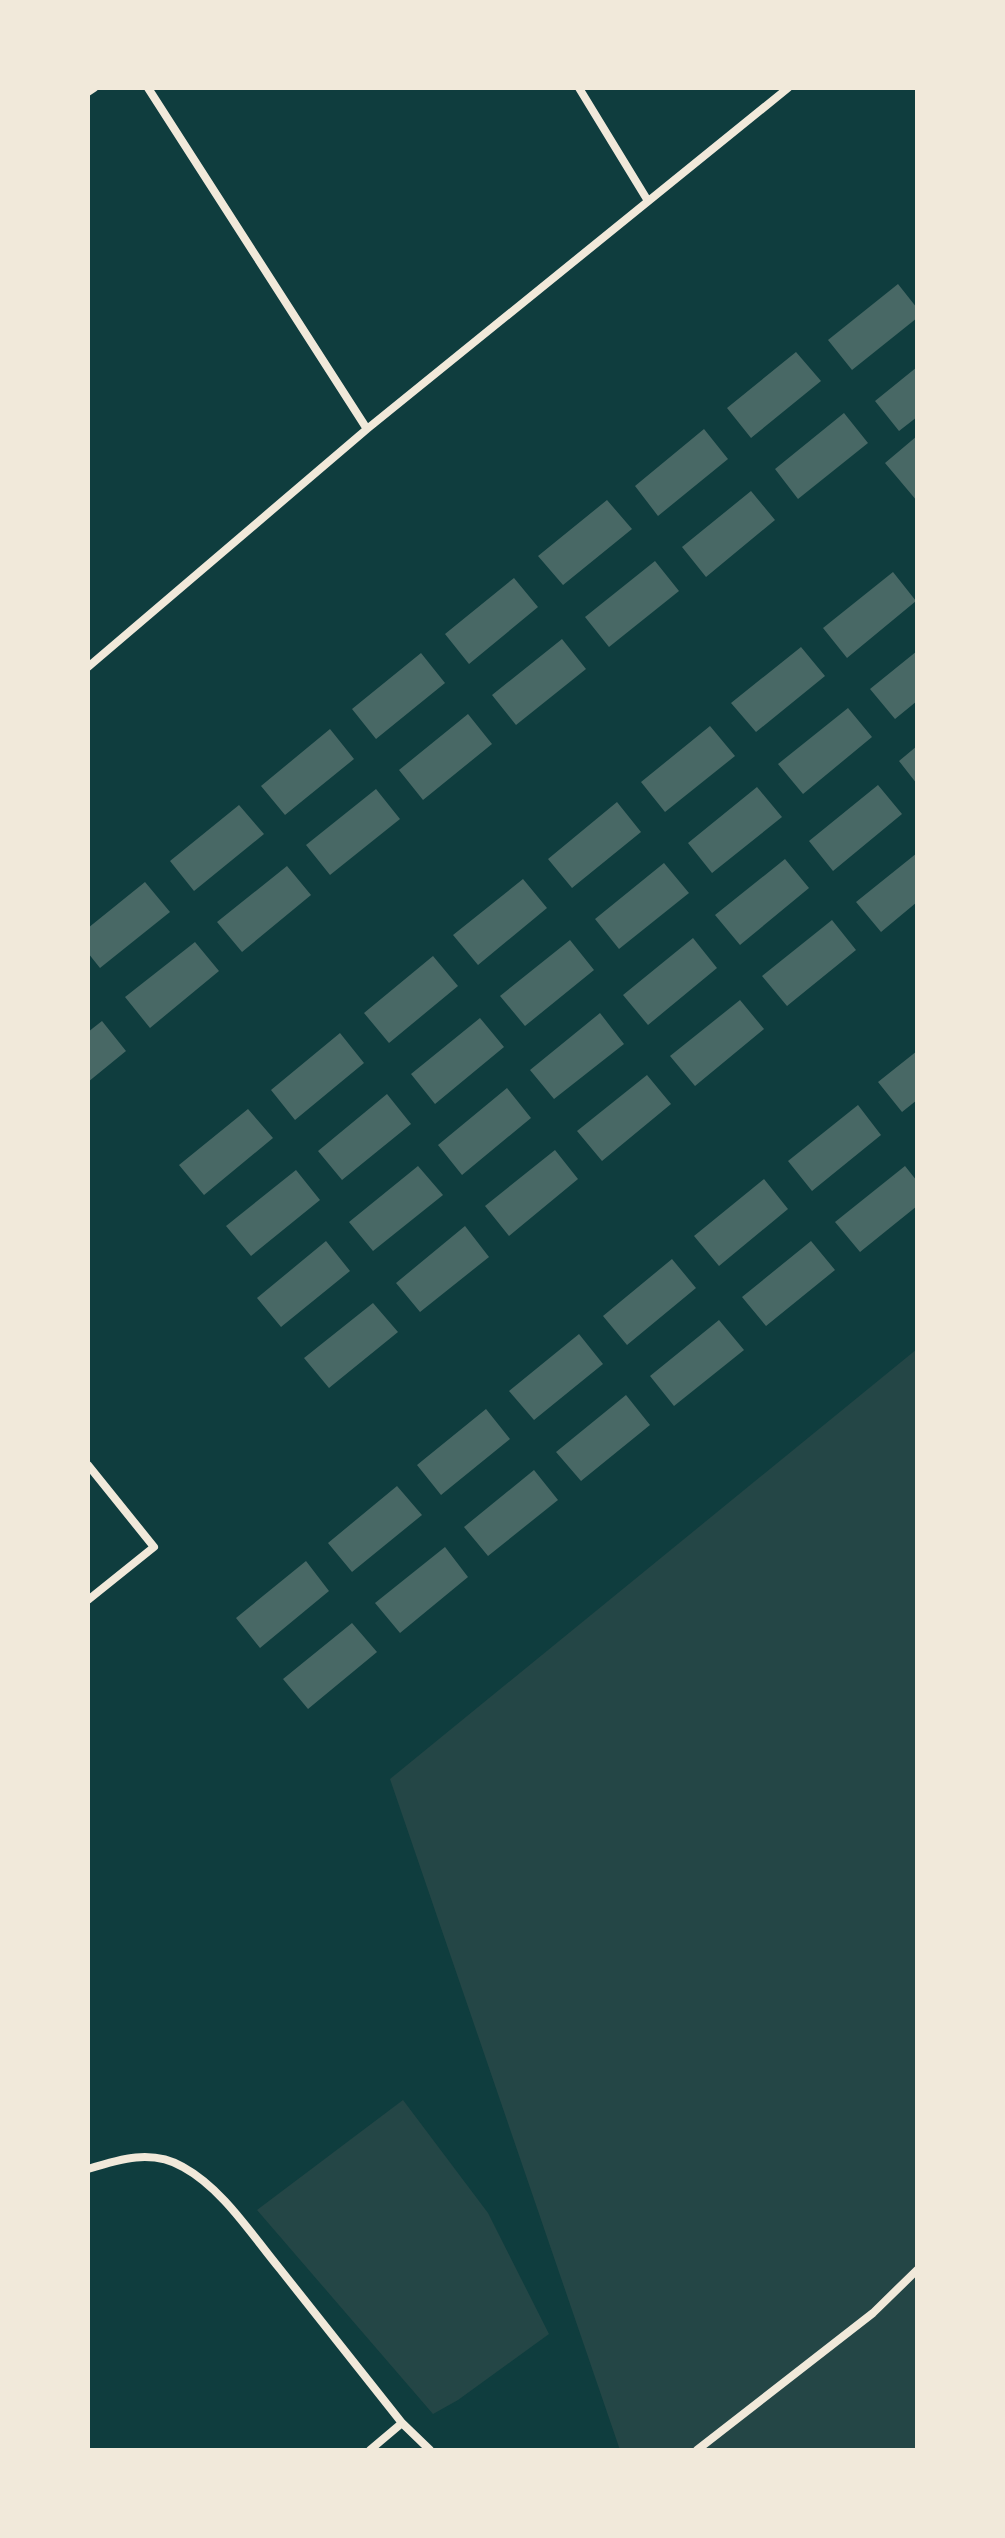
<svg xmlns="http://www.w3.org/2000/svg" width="1005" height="2538" font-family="'Source Sans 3',sans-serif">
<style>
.green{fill:#244646}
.building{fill:#486865}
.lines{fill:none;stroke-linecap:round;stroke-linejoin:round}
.minor{stroke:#f1e9da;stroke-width:8}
</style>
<rect width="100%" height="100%" fill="#0f3d3e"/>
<path class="green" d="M917,1349v1101h-297l-230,-671z
M403,2100l85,113 61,121 -91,66 -25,14 -176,-204z"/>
<path class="building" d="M898,284l19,24v10l-65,52 -24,-30z
M796,352l25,29 -70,57 -24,-30z
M917,367v50l-18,14 -24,-30z
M844,413l24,30 -70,56 -23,-30z
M704,429l24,30 -70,57 -23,-30z
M917,436v65l-32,-38z
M751,491l24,29 -69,57 -24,-30z
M607,500l25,29 -69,56 -25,-29z
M655,561l24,30 -70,56 -24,-30z
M893,572l23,29 -69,57 -24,-30z
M514,578l24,29 -69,57 -24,-30z
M562,639l24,30 -70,56 -24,-30z
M801,647l24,29 -69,56 -25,-29z
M917,651v50l-22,18 -25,-30z
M421,653l24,30 -69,56 -24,-30z
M848,708l24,29 -69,57 -25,-30z
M468,714l24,30 -69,56 -24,-30z
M710,726l25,30 -70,56 -24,-30z
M330,729l24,30 -69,56 -24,-29z
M917,746v38l-18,-23z
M878,785l24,29 -69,57 -24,-30z
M757,787l25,30 -70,56 -24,-30z
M376,789l24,30 -70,56 -24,-30z
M617,802l24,30 -69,56 -24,-29z
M239,805l25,29 -70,57 -24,-30z
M917,853v49l-36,30 -25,-30z
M785,859l24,29 -69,57 -25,-30z
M664,863l25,30 -70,56 -24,-30z
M287,866l24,29 -69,57 -25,-30z
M523,879l24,29 -69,57 -25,-30z
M145,882l25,30 -70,56 -12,-15v-25z
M832,920l24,30 -69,56 -25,-30z
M693,938l24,30 -69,57 -25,-30z
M570,940l24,30 -69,56 -25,-30z
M195,942l24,29 -69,57 -25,-31z
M433,956l25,30 -69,57 -25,-30z
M740,1000l24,29 -69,57 -25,-30z
M600,1013l24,31 -70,55 -24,-29z
M480,1018l24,29 -69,57 -24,-30z
M102,1021l24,30 -38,31v-50z
M340,1033l24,30 -69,57 -24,-30z
M917,1051v49l-15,12 -24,-30z
M647,1075l24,29 -69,57 -25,-30z
M507,1088l24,30 -69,57 -24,-30z
M387,1094l24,30 -69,56 -24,-29z
M858,1105l23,30 -69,56 -24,-30z
M248,1109l25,29 -69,57 -25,-30z
M555,1150l23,29 -69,57 -24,-30z
M418,1166l25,29 -70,56 -24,-29z
M905,1166l12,15v25l-57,46 -25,-30z
M296,1170l24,30 -69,56 -25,-30z
M764,1179l24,30 -69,57 -25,-30z
M465,1226l24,31 -69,55 -24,-29z
M326,1241l24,30 -69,56 -24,-29z
M811,1241l24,29 -69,56 -24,-29z
M672,1259l24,29 -69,57 -24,-29z
M373,1303l25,29 -69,56 -25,-30z
M719,1320l25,30 -70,56 -24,-30z
M579,1334l24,30 -69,56 -25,-29z
M626,1395l24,30 -69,56 -25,-29z
M486,1409l24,30 -69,56 -24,-30z
M534,1470l24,30 -70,56 -24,-29z
M397,1486l25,29 -70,57 -24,-29z
M445,1547l23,30 -68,56 -25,-30z
M306,1561l23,30 -69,57 -24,-30z
M352,1623l25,29 -69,57 -25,-30z"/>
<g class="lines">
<path class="minor" d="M148,88l219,341
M579,88l69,113
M88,92l6,-4
M88,667l279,-238 421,-341
M88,1465l66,82 -66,53
M88,2169c32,-10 64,-20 95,-2 40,22 68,67 97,102 41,51 81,103 122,154l28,27
M370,2450l32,-27
M697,2450l176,-137 44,-43"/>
</g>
<rect width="1005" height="2538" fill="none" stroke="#f1e9da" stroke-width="180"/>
</svg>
